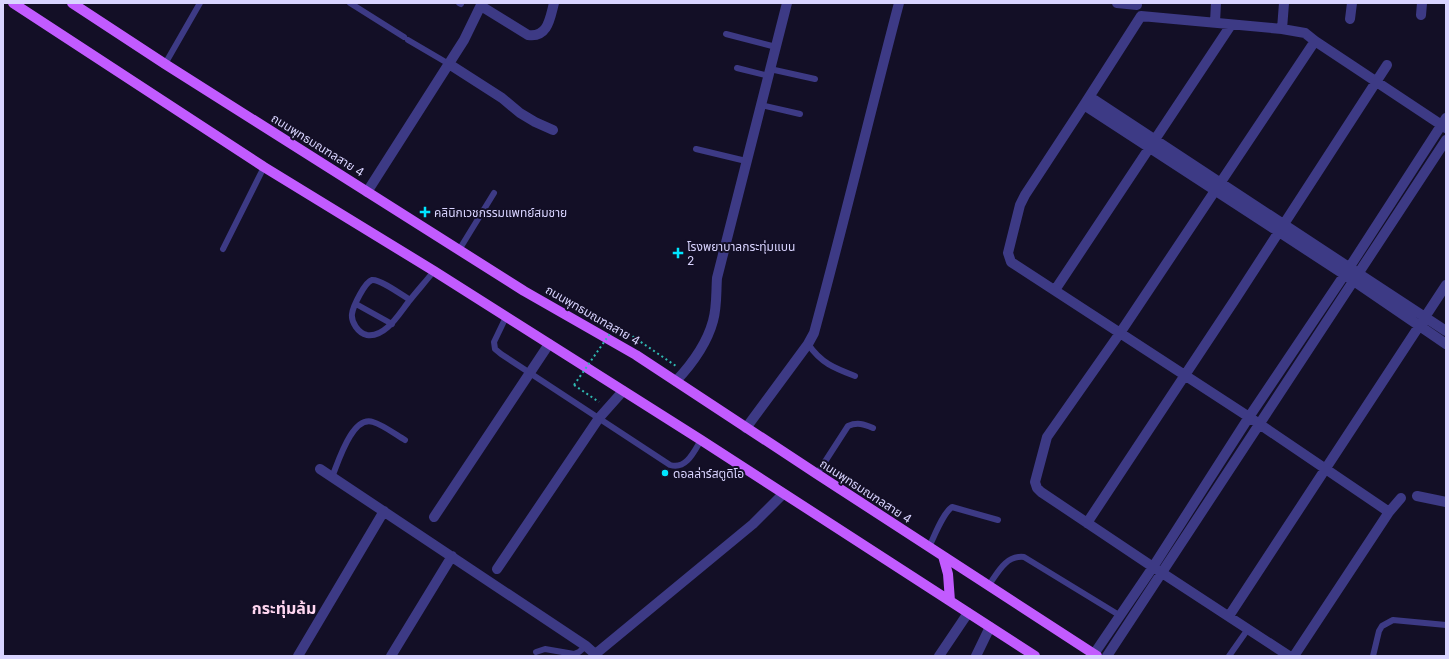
<svg xmlns="http://www.w3.org/2000/svg" width="1449" height="659" font-family="Inter,'Noto Sans Thai',sans-serif">
<style>
.lines{fill:none;stroke-linecap:round;stroke-linejoin:round}
.path{stroke:#2fb8b0;stroke-width:2;stroke-dasharray:2 3;stroke-linecap:butt}
.service{stroke:#3d3a85;stroke-width:6}
.minor{stroke:#3d3a85;stroke-width:10}
.primary{stroke:#c25bff;stroke-width:10}
.path-bridge{stroke:#2fb8b0;stroke-width:2;stroke-dasharray:2 3;stroke-linecap:butt}
.poi-dot{fill:#00e5ff;stroke:#130f26;stroke-width:1.5}
.labels{text-anchor:middle;dominant-baseline:central;stroke-width:4;stroke-linejoin:round;paint-order:stroke}
.street-label{font-size:12px;fill:#d9d4ff;stroke:#130f26}
.poi-label{font-size:12px;fill:#d9d4ff;stroke:#130f26;text-anchor:start}
.district-label{font-size:16px;font-weight:bold;fill:#ffd6f0;stroke:#130f26}
</style>
<rect width="100%" height="100%" fill="#130f26"/>
<g class="lines">
<path class="path" d="M616,325l60,41
M574,385l25,17"/>
<path class="service" d="M350,3l54,34
M459,3l2,1
M726,34l50,13
M408,40l41,24
M165,64l35,-61
M737,68l32,8
M770,69l45,10
M761,105l39,9
M696,149l50,12
M223,249l41,-82
M459,250l35,-57
M410,300c-8,-5 -30,-21 -38,-20 -7,2 -19,26 -20,34 -1,8 6,19 15,21 19,3 33,-23 43,-35 8,-10 16,-19 24,-29
M356,304l36,20
M506,317l-12,25 1,7 6,5 169,111c16,5 24,-13 31,-25
M808,344c13,19 26,24 47,32
M817,474l31,-48c9,-4 16,-2 25,2
M332,477c6,-14 20,-62 41,-55 10,3 22,12 32,18
M929,547c5,-10 14,-34 23,-40l46,13
M989,585c9,-13 17,-30 35,-28l95,58
M536,652l9,-3 29,5 5,-2 7,-6
M1229,656l19,-27
M1373,656l6,-25 3,-5 11,-6 53,5"/>
<path class="minor" d="M1117,3l20,2
M481,6l47,29c20,3 22,-17 26,-32
M1421,15l1,-12
M1350,19l2,-16
M1215,22l1,-19
M1282,29l2,-26
M1315,41l-10,-8 -23,-4 -141,-13 -57,89 -59,90 -5,10 -12,48 3,9 238,155 140,95
M449,64l53,34 18,15 15,9 18,8
M1090,97l356,234
M1084,105l261,170 101,69
M367,192l97,-152 18,-37
M1055,290l176,-265
M676,381c16,-17 31,-38 37,-60 4,-14 3,-29 4,-43l70,-275
M746,428l62,-84 6,-11c30,-110 56,-220 85,-330
M320,469l266,177 9,8
M1417,496l29,6
M434,517l115,-173
M1087,523l149,-225 151,-233
M497,569l102,-151 24,-27
M1229,616l217,-331
M1094,654l59,-87 96,-150 100,-149 97,-150
M298,656l86,-145
M391,656l61,-100
M593,656l160,-132 30,-30
M939,656l29,-43
M976,656l14,-29
M1107,656l339,-516
M1289,656l-136,-89 -112,-75 -4,-4 -2,-6 12,-45 73,-104 195,-292 131,87
M1294,656l95,-144 12,-14"/>
<path class="primary" d="M13,3l251,164 170,104 267,169 334,216
M72,3l93,61 359,227 112,64 181,119 280,182
M943,556l5,18 2,27"/>
<path class="path-bridge" d="M574,385l42,-60"/>
</g>
<g class="poi-dot">
<path d="M423 206h4v4h4v4h-4v4h-4v-4h-4v-4h4z"/>
<path d="M676 247h4v4h4v4h-4v4h-4v-4h-4v-4h4z"/>
<circle cx="665" cy="473" r="4"/>
</g>
<g class="labels">
<g class="street-label">
<text transform="translate(318 145) rotate(32)">ถนนพุทธมณฑลสาย 4</text>
<text transform="translate(593 315) rotate(30)">ถนนพุทธมณฑลสาย 4</text>
<text transform="translate(866 491) rotate(33)">ถนนพุทธมณฑลสาย 4</text>
</g>
<g class="poi-label">
<text x="434" y="212">คลินิกเวชกรรมแพทย์สมชาย</text>
<text x="687" y="246">โรงพยาบาลกระทุ่มแบน<tspan x="687" dy="14">2</tspan></text>
<text x="673" y="473">ดอลล่าร์สตูดิโอ</text>
</g>
<g class="district-label">
<text x="284" y="608">กระทุ่มล้ม</text>
</g>
</g>
<rect width="1449" height="659" fill="none" stroke="#d9d4ff" stroke-width="8"/>
</svg>
